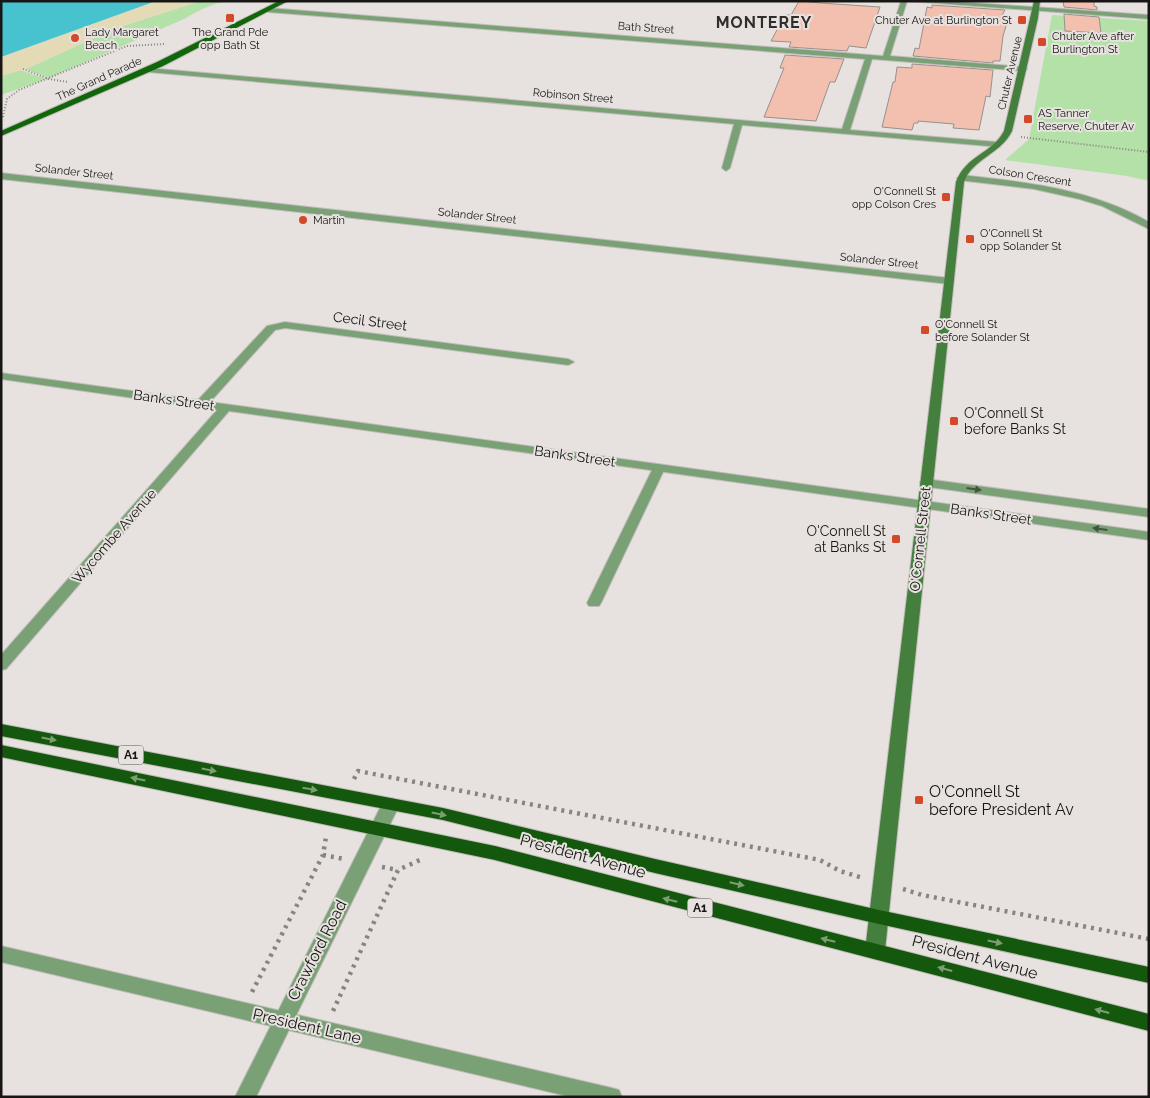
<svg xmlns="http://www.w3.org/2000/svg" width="1150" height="1098" font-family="Raleway,sans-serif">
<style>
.green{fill:#b3e1a8}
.sand{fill:#e4dab5}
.water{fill:#47c3cf}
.building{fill:#f3bfaf;stroke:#96918f}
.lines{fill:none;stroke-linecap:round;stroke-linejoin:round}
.service-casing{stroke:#c2bdbb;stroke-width:2}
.minor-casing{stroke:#c2bdbb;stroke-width:2}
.tertiary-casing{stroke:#c2bdbb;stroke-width:2}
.secondary-casing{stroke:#c2bdbb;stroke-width:2}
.primary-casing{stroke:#c2bdbb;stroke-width:2}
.trunk-casing{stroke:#c2bdbb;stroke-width:2}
.path-far1{stroke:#878481;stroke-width:2;stroke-dasharray:1 2;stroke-linecap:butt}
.path{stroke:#878481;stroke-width:4.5;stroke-dasharray:3 5;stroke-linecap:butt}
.service{fill:#7aa175;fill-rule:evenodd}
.minor{fill:#7aa175;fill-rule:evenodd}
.tertiary{fill:#7aa175;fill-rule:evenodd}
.secondary{fill:#447f3e;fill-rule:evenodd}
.primary{fill:#11660a;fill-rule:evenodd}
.trunk{fill:#14580e;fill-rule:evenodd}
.oneway{fill:#445540}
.oneway2{fill:#7e9d76}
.poi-dot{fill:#d34929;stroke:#e7e2df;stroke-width:2}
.labels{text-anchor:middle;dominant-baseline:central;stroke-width:4;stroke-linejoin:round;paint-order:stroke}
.far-poi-label{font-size:11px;fill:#171615;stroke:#e7e2df;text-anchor:start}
.far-street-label{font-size:11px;fill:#171615;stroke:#e7e2df}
.shield{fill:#e7e2df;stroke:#555352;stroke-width:1}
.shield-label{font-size:12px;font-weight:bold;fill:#171615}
.street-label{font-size:14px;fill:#171615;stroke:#e7e2df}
.poi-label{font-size:14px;fill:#171615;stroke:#e7e2df;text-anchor:start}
.far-district-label{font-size:16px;font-weight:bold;letter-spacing:1px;fill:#312d2a;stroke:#e7e2df}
.near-poi-label{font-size:16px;fill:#171615;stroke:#e7e2df;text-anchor:start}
.near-street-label{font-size:16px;fill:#171615;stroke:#e7e2df}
</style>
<rect width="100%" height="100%" fill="#e7e2df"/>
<path class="green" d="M200,1h31c-17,1 -33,10 -47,18l-135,59 -23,-9 88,-40z
M1052,15l97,6v160l-22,-5 -122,-16 24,-21z
M20,70l26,9 -45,16v-19z"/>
<path class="sand" d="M156,1h44l-86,28 -88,40 -25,7v-19z"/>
<path class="water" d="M1,1h155l-155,56z"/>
<path class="building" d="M799,1l22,2 59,4 -14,41 -17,-2 -2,5 -58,-4 2,-5 -20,-1 14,-26h6z
M1063,1h31v5l3,1v3l-33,-3z
M932,5l73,5 -3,5 7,1 -6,20 -3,25h-7v2l-80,-7 2,-8 4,1 8,-42 5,1z
M1064,14l35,3 2,16 -36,-2z
M785,55l59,4 -9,23h-5l-14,39 -52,-4 20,-49h-4z
M912,64l81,6 -3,27 -4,-1 -7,34 -26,-2 1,-4 -36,-3v2h-4l-2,7 -30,-3 11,-45h2l2,-15 15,1z"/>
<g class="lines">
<g class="service-casing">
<path id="service" d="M659,464l6,4 -64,135 -2,3h-10l-2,-3 66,-135z
M1,946l611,142 7,2 3,7h-51l-570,-135z"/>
</g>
<g class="minor-casing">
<path id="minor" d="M901,1h6l-17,55 133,11 4,2 -4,2 -151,-12 -22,71 147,12 3,1v4l-258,-22 -12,43 -4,3 -4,-3 12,-44 -586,-52 -4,-2 4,-2 694,61 23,-70 -597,-47 -3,-2 3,-2 615,48z
M909,1h36l204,14v4z
M1,173l948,105 5,3 -5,3 -948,-105z
M961,175c66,7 130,14 188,47v7l-47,-23 -23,-7 -45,-10 -76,-9 -1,-2z
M285,322l283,37 6,3 -6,3 -283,-37 -10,2 -65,72 939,130v8l-920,-129 -223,258 -5,1v-15l216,-245 -216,-31v-6l197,27 69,-74z
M926,479l223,30v8l-228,-31 -1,-3 1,-3z"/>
</g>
<g class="tertiary-casing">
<path id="tertiary" d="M391,798l6,2 3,4 -144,293h-21l147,-293 3,-4z"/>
</g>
<g class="secondary-casing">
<path id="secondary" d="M1034,1h6l-2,17 -26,113c-11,23 -39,27 -48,51l-79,769 -3,5 -7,3 -7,-3 -3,-5 91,-769c10,-27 36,-28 48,-51z"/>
</g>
<g class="primary-casing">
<path id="primary" d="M279,1h9l-125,65 -162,70v-5l156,-69z"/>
</g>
<g class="trunk-casing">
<path id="trunk" d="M1,724l442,84 212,51 224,51 270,57v16l-270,-59 -224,-51 -212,-53 -442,-84z
M1,745l494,101 654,168v17l-654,-171 -494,-103z"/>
</g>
<path class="path-far1" d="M23,69l26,10 19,3
M3,117l4,-18 12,-9 108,-44 38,-2
M1021,137l128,15"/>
<path class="path" d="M354,779l4,-8 462,89 20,11 23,7
M323,855l21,4
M382,867l16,3
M903,889l19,6 227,44
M252,992l71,-137 3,-18
M333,1011l65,-141 24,-11"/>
<use href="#service" class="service"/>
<use href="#minor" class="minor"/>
<use href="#tertiary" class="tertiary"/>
<use href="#secondary" class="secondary"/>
<use href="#primary" class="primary"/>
<use href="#trunk" class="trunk"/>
</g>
<defs><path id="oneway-solid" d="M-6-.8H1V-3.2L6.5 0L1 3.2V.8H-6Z" transform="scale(1.25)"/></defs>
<g class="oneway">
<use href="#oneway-solid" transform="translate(974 489) rotate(8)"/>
<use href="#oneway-solid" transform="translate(1100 529) rotate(-172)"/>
</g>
<g class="oneway2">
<use href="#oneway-solid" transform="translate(49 739) rotate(11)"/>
<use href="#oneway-solid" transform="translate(209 770) rotate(11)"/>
<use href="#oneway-solid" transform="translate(138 779) rotate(-168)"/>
<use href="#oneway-solid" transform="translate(310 789) rotate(10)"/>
<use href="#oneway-solid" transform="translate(439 814) rotate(12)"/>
<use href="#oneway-solid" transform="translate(737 884) rotate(13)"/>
<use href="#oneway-solid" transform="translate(670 900) rotate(-166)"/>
<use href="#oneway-solid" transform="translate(828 940) rotate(-166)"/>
<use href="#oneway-solid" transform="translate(995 942) rotate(12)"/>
<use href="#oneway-solid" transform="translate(945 969) rotate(-165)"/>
<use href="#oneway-solid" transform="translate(1102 1011) rotate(-165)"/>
</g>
<g class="poi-dot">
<rect x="225" y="13" width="10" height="10" rx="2.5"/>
<rect x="1017" y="15" width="10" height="10" rx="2.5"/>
<circle cx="75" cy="38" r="5"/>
<rect x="1037" y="37" width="10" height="10" rx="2.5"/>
<rect x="1023" y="114" width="10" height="10" rx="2.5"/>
<rect x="941" y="192" width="10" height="10" rx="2.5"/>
<circle cx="303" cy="220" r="5"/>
<rect x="965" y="234" width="10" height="10" rx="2.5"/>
<rect x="920" y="325" width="10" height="10" rx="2.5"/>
<rect x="949" y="416" width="10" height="10" rx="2.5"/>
<rect x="891" y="534" width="10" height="10" rx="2.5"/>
<rect x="914" y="795" width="10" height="10" rx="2.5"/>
</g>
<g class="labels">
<g class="far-poi-label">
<text x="1012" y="20" text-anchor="end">Chuter Ave at Burlington St</text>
<text x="85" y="32">Lady Margaret<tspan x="85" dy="13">Beach</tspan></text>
<text x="230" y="32" text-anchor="middle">The Grand Pde<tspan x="230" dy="13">opp Bath St</tspan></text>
<text x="1052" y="36">Chuter Ave after<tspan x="1052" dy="13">Burlington St</tspan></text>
<text x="1038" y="113">AS Tanner<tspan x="1038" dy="13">Reserve, Chuter Av</tspan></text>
<text x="936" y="191" text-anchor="end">O'Connell St<tspan x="936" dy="13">opp Colson Cres</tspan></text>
<text x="313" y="220">Martin</text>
<text x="980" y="233">O'Connell St<tspan x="980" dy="13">opp Solander St</tspan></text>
<text x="935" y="324">O'Connell St<tspan x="935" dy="13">before Solander St</tspan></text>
</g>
<g class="far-street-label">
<text transform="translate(646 28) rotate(4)">Bath Street</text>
<text transform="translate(1010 73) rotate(-77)">Chuter Avenue</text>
<text transform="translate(99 79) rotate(-24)">The Grand Parade</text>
<text transform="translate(573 96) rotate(5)">Robinson Street</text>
<text transform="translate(74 172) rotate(6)">Solander Street</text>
<text transform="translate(1030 176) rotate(9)">Colson Crescent</text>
<text transform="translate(477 216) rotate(6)">Solander Street</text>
<text transform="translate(879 261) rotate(6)">Solander Street</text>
</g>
<g class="shield">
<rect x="118.5" y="745.5" width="25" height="19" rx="4"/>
<rect x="687.5" y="898.5" width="25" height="19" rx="4"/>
</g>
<g class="shield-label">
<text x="131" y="755">A1</text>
<text x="700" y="908">A1</text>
</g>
<g class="street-label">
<text transform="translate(370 321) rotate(7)">Cecil Street</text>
<text transform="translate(174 400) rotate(8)">Banks Street</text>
<text transform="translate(575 456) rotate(8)">Banks Street</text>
<text transform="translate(991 514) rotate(8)">Banks Street</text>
<text transform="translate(114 536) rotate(-49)">Wycombe Avenue</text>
<text transform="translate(920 539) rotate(-84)">O'Connell Street</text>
</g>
<g class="poi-label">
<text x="964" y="413">O'Connell St<tspan x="964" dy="16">before Banks St</tspan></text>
<text x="886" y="531" text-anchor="end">O'Connell St<tspan x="886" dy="16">at Banks St</tspan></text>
</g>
<g class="far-district-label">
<text x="764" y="22">MONTEREY</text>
</g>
<g class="near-poi-label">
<text x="929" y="791">O'Connell St<tspan x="929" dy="18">before President Av</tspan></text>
</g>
<g class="near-street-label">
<text transform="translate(583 856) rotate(15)">President Avenue</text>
<text transform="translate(317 950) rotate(-63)">Crawford Road</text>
<text transform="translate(975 957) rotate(15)">President Avenue</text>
<text transform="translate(307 1026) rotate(13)">President Lane</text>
</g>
</g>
<rect width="1150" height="1098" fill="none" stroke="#171615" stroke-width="5"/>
</svg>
